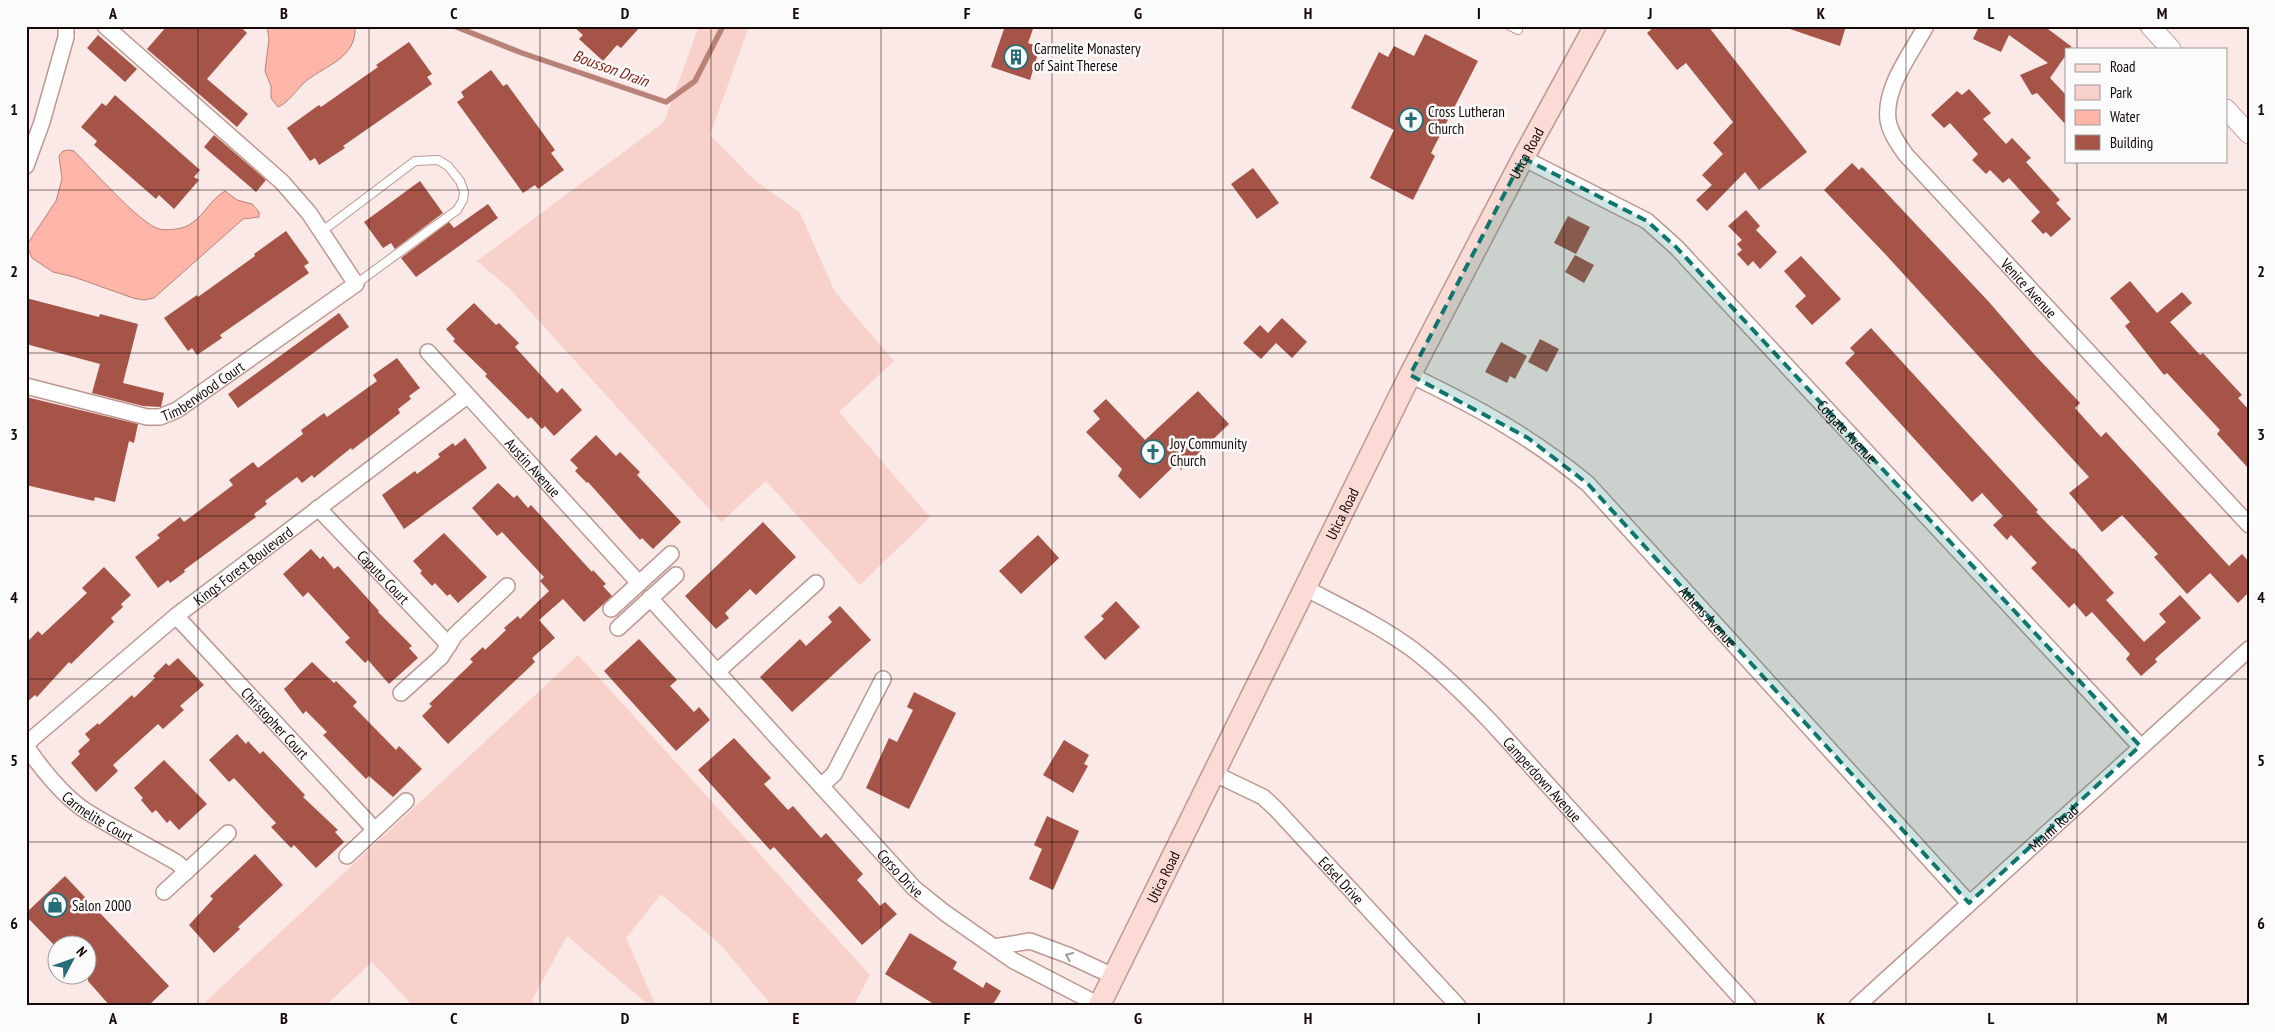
<svg xmlns="http://www.w3.org/2000/svg" width="2275" height="1032" font-family="'PT Sans Narrow',sans-serif">
<style>
.green{fill:#f8d1ca}
.water{fill:#ffb6a8;stroke:#b98278}
.lines{fill:none;stroke-linecap:round;stroke-linejoin:round}
.stream{stroke:#b98278;stroke-width:5.5}
.building{fill:#a55447}
.service-casing{stroke:#bd9890;stroke-width:10}
.minor-casing{stroke:#bd9890;stroke-width:18}
.tertiary-casing{stroke:#bd9890;stroke-width:21}
.secondary-casing{stroke:#bd9890;stroke-width:24}
.service{stroke:#fff;stroke-width:8}
.minor{stroke:#fff;stroke-width:15}
.tertiary{stroke:#fff;stroke-width:19}
.secondary{stroke:#fcdad5;stroke-width:21}
.oneway{stroke:#a19d9c}
.marked{fill:#0f766e;fill-opacity:0.2;stroke:#0f766e;stroke-width:4;stroke-dasharray:10 6;stroke-linejoin:round}
.grid{fill:none;stroke:#150907;stroke-width:1;stroke-opacity:0.55}
.labels{text-anchor:middle;dominant-baseline:central;stroke-width:5;stroke-linejoin:round;paint-order:stroke}
.poi-label{font-size:15px;fill:#150907;stroke:#fbfbfb;text-anchor:start}
.street-label{font-size:15px;fill:#150907;stroke:#fbfbfb}
.water-label{font-size:16px;font-style:italic;fill:#821c0f;stroke:#fbfbfb}
.neatline{fill:none;stroke:#150907;stroke-width:2}
.grid-label{font-size:16px;text-anchor:middle;font-weight:bold;fill:#150907}
</style>
<rect width="100%" height="100%" fill="#fae9e6"/>
<path class="green" d="M699,26h50l-39,109 43,44 47,34 35,79 59,69 -55,51 91,105 -70,68 -94,-104 -45,41 -212,-234 -32,-27 187,-139z
M578,655l292,320 -17,31h-81l-51,-61 -60,-51 -35,44 30,68h-6l-83,-70 -35,64 5,6h-124l-41,-44 -47,44h-124z"/>
<path class="water" d="M267,26h88c2,32 -29,39 -49,55 -8,7 -19,23 -28,26l-7,-9v-12l-6,-15 4,-32z
M69,150l5,1c16,16 66,73 85,78 9,2 26,0 33,-6 13,-9 19,-24 33,-32l12,9 15,4 7,8v5l-16,2 -89,79 -10,2 -11,-2 -59,-21 -21,-5 -21,-14 -4,-10v-5l28,-42 6,-22 -3,-23 4,-5z"/>
<g class="lines">
<path class="stream" d="M454,26l68,27 144,49 29,-21 28,-55"/>
</g>
<path class="building" d="M167,26h73l7,7 -40,46 41,35 -11,13 -90,-78z
M573,26h68l-20,22 -4,-3 -14,16 -24,-22 4,-4z
M1005,26h29l-6,17 12,4 -10,33 -39,-13z
M1655,26h53l99,126 -48,38 -14,-18 -38,39 -11,-11 16,-15 -10,-10 21,-21 -10,-11 20,-21 -47,-59 -9,7 -30,-37z
M1791,26h55l-6,20 -50,-17z
M1979,26h65l28,21 -6,2v6l-16,23 16,17v30l-29,-32 -5,2 -12,-20 28,-12 -39,-28 -8,17 -28,-13z
M1425,34l53,27 -47,92 4,3 -22,44 -43,-22 24,-48 -43,-22 28,-56 9,5 6,-11 20,10z
M98,35l39,34 -12,13 -38,-34z
M409,42l23,32 -5,3 5,7 -89,62 2,2 -26,17 -4,-7 -5,3 -23,-33 32,-23 2,2 57,-40 -2,-2z
M491,70l12,16 4,-2 48,66 -4,3 13,17 -26,19 -3,-4 -12,8 -66,-91 7,-5 -3,-5z
M1969,89l22,24 -8,6 23,25 6,-6 19,20 -5,4 34,38 -4,3 15,16 -20,18 -5,-5 -3,2 -12,-13 9,-9 -31,-34 -6,5 -13,-13 -4,4 -14,-14 6,-6 -28,-31 -6,5 -13,-13 26,-24 5,4z
M115,95l85,75 -6,7 5,3 -25,29 -15,-14 -3,4 -62,-54 3,-4 -16,-14 21,-24 4,3z
M214,135l52,45 -10,12 -52,-45z
M1852,163l7,7 3,-3 127,135 44,51 47,50 -5,5 26,29 5,-5 123,134 13,-12 7,8v30l-11,11 -28,-30 -23,21 -33,-37 4,-3 -36,-39 -20,17 -33,-39 20,-16 -202,-221 -63,-66z
M1253,168l26,35 -22,16 -26,-35z
M420,181l23,32 -48,36 -4,-6 -8,5 -19,-26z
M488,204l10,14 -82,59 -15,-19 48,-36 5,6z
M1746,210l14,16 -4,4 21,22 -17,17 -7,-8 -5,5 -11,-12 5,-4 -5,-6 5,-4 -14,-14z
M1568,216l22,11 -14,27 -22,-11z
M286,231l23,32 -5,3 5,7 -89,62 2,3 -25,17 -5,-7 -4,3 -24,-33 33,-23 1,2 57,-41 -1,-2z
M1575,255l19,10 -10,18 -19,-11z
M1801,256l40,43 -29,26 -17,-19 11,-10 -22,-25z
M2130,281l27,32 25,-21 10,11 -22,19 30,33 3,-2 39,42 -4,3 11,12v59l-32,-35 3,-4 -53,-57 -3,2 -39,-49 5,-4 -20,-24z
M26,298l73,19 1,-3 38,10 -15,59 41,10 -3,14 -18,-1 -51,-13 8,-29 -74,-20z
M474,303l22,22 3,-2 20,20 -4,4 42,46 5,-5 20,22 -28,26 -9,-10 -3,3 -11,-12 -3,2 -43,-43 2,-2 -34,-33 2,-2 -9,-10z
M339,313l10,14 -111,81 -10,-14z
M1282,318l25,24 -15,16 -16,-15 -15,16 -18,-16 17,-18 8,8z
M1871,328l167,182 -2,2 36,37 2,-1 40,45 -8,7 38,42 22,-20 -7,-8 21,-19 21,23 -46,41 2,3 -16,14 -15,-17 4,-5 -38,-42 -6,5 -12,-14 -5,5 -38,-40 6,-5 -26,-28 -4,5 -14,-15 10,-9 -21,-23 -10,9 -127,-139 10,-10 -5,-5z
M1540,339l19,10 -12,23 -19,-10z
M1501,342l26,14 -12,23 -5,-3 -3,7 -22,-11z
M397,358l23,30 -11,8 2,3 -13,10 2,4 -48,37 -1,-2 -37,30 -2,-3 -10,8 -5,-6 -32,24 2,3 -13,10 2,3 -72,53 1,2 -15,11 -2,-3 -10,8 -23,-31 25,-19 -3,-3 23,-18 4,5 49,-37 -4,-5 24,-18 5,6 45,-34 -2,-4 23,-17 3,4 50,-36 -4,-6z
M1198,391l31,33 -48,46 -5,-6 -36,35 -22,-23 4,-7 -36,-37 14,-13 -7,-8 13,-12 39,41z
M26,397l112,27 -4,19 -5,-2 -14,61 -20,-5 -1,4 -68,-16z
M596,435l20,21 4,-4 20,20 -3,3 44,47 -28,27 -11,-11 -2,2 -52,-58 -1,1 -12,-12 3,-3 -8,-8z
M465,438l22,30 -83,61 -22,-34 33,-24 2,3 23,-17 -2,-3 15,-11 2,3z
M498,483l16,15 3,-3 11,13 3,-3 61,67 1,-2 13,14 -3,2 9,10 -28,26 -21,-23 -24,21 16,18 -23,20 3,4 -87,82 -26,-28 10,-10 -3,-2 44,-42 -3,-3 13,-12 2,3 21,-20 -2,-2 14,-12 2,3 29,-28 -9,-10 4,-4 -42,-45 -5,4 -25,-28z
M763,522l33,35 -40,38 -6,-6 -25,24 4,5 -13,11 -31,-33z
M444,533l43,44 -29,26 -8,-9 -3,2 -12,-13 -3,3 -12,-13 2,-2 -9,-10z
M1038,535l21,23 -38,36 -22,-23z
M311,549l9,10 3,-3 11,13 4,-3 41,45 -1,1 34,34 -3,2 9,10 -29,26 -21,-24 -3,3 -20,-21 5,-4 -42,-46 -5,5 -20,-23z
M104,567l27,28 -10,9 2,3 -12,11 3,4 -43,42 -2,-2 -32,35 -2,-2 -9,8v-60l12,-12 4,4 45,-42 -5,-5z
M1116,601l24,26 -35,33 -21,-23 20,-18 -3,-3z
M840,606l31,34 -79,72 -32,-35 40,-38 6,7 26,-24 -4,-5z
M639,639l38,41 -7,6 24,26 5,-5 11,13 -34,31 -72,-80z
M178,658l26,27 -24,21 4,4 -21,19 -5,-5 -45,41 5,6 -22,21 -25,-29 9,-9 -2,-3 12,-11 -5,-6 13,-11 1,2 33,-30 2,3 21,-20 -2,-2 13,-13 3,3z
M312,662l22,21 2,-2 21,21 -4,4 43,44 3,-4 23,23 -29,28 -24,-21 -3,3 -43,-44 4,-3 -21,-21 -3,3 -19,-25z
M914,692l42,21 -47,96 -43,-21 23,-50 8,4 16,-32 -6,-3z
M237,734l9,10 2,-3 12,13 3,-3 42,44 -2,2 35,33 -3,2 9,10 -28,26 -22,-23 -3,3 -20,-21 5,-4 -42,-45 -5,4 -20,-22z
M734,738l37,40 -7,6 24,26 5,-4 28,32 5,-5 37,41 -6,6 11,12 12,14 5,-4 12,12 -35,31 -88,-98 -4,3 -72,-80z
M1064,740l25,15 -5,9 4,2 -15,27 -30,-18z
M164,760l43,44 -28,26 -9,-10 -3,3 -11,-13 -4,3 -11,-13 2,-2 -9,-10z
M1047,816l32,15 -26,59 -24,-11 13,-30 -8,-4z
M255,854l28,31 -45,42 2,2 -26,24 -25,-28 24,-26 -3,-3z
M65,876l104,110 -21,20h-38l-22,-25v-37h-35l-27,-28v-3z
M910,933l47,29 -4,7 30,19 3,-6 15,9 -9,15h-55l-52,-32z"/>
<g class="lines">
<g class="service-casing">
<path id="service" d="M1510,26l8,4
M321,232l94,-71 23,-1 10,6 12,15 4,11 -1,8 -6,10 -101,74"/>
</g>
<g class="minor-casing">
<g id="minor">
<path id="s1" d="M1926,26c-15,28 -42,61 -38,94 2,13 11,25 18,35l343,370"/>
<path id="s2" d="M1523,158l124,63 29,26 464,499"/>
<path d="M26,166l16,-44 24,-85v-11"/>
<path id="s3" d="M428,352l211,231"/>
<path id="s4" d="M1410,375c65,31 122,62 178,109l381,419"/>
<path id="s5" d="M26,386l121,31h13l17,-7 179,-126 -47,-71 -27,-31 -177,-156"/>
<path id="s6" d="M318,508l131,137"/>
<path id="s7" d="M1305,588c36,19 74,37 107,61 29,22 54,47 79,73l257,284"/>
<path id="s8" d="M650,598l264,290 31,25 69,48 85,44"/>
<path d="M611,609l60,-55"/>
<path id="s9" d="M176,616l199,214"/>
<path d="M618,628l58,-53"/>
<path d="M718,671l98,-88"/>
<path d="M401,693l40,-36 14,-22 52,-49"/>
<path id="s10" d="M26,744l150,-128 291,-220"/>
<path id="s11" d="M26,746c14,21 38,51 60,65 29,18 60,34 90,51l11,9"/>
<path id="s12" d="M1213,773l50,24 13,12 182,197"/>
<path d="M821,786l13,-12 49,-95"/>
<path d="M347,856l59,-55"/>
<path d="M164,892l64,-59"/>
<path d="M994,947l36,-6 40,15 43,20"/>
<path id="s13" d="M1857,1006l392,-357"/>
</g>
</g>
<g class="tertiary-casing">
<path id="tertiary" d="M2150,26l21,23
M2226,109l23,25"/>
</g>
<g class="secondary-casing">
<g id="secondary">
<path id="s14" d="M1099,1006l311,-631 113,-217 72,-132"/>
</g>
</g>
<use href="#service" class="service"/>
<use href="#minor" class="minor"/>
<use href="#tertiary" class="tertiary"/>
<use href="#secondary" class="secondary"/>
</g>
<defs><path id="oneway-chevron" d="M-2-3.5L2.5 0L-2 3.5" fill="none" stroke-width="1.6" stroke-linecap="round" stroke-linejoin="round" transform="scale(1.25)"/></defs>
<use class="oneway" href="#oneway-chevron" transform="translate(1069 956) rotate(-156)"/>
<path class="marked" d="M1523,158l124,63 29,26 464,499 -171,157 -381,-419 -60,-46 -118,-63z"/>
<path class="grid" d="M198,26v980M369,26v980M540,26v980M711,26v980M881,26v980M1052,26v980M1223,26v980M1394,26v980M1564,26v980M1735,26v980M1906,26v980M2077,26v23M2077,161v845M26,190h2223M26,353h2223M26,516h2223M26,679h2223M26,842h2223"/>
<defs>
<g id="building-ring" transform="scale(1.25)"><circle r="9.5" fill="#fbfbfb" stroke="#256d79" stroke-width="1.5"/><path d="M-4-6H4V6H1V3H-1V6H-4ZM-2.5-4.3h1.7v1.8h-1.7ZM.8-4.3h1.7v1.8H.8ZM-2.5-1h1.7V.8h-1.7ZM.8-1h1.7V.8H.8Z" fill="#256d79"/></g>
<g id="church-ring" transform="scale(1.25)"><circle r="9.5" fill="#fbfbfb" stroke="#256d79" stroke-width="1.5"/><path d="M-1.2-6h2.4v3.5h3.3v2.4h-3.3V6h-2.4V-.1h-3.3v-2.4h3.3Z" fill="#256d79"/></g>
<g id="shop-ring" transform="scale(1.25)"><circle r="9.5" fill="#fbfbfb" stroke="#256d79" stroke-width="1.5"/><path d="M-5-2.5h2.3a2.7 3.5 0 0 1 5.4 0H5L5.5 6h-11ZM-1.5-2.5h3a1.5 2.3 0 0 0-3 0Z" fill="#256d79"/></g>
</defs>
<g fill-rule="evenodd">
<use href="#building-ring" x="1016" y="57"/>
<use href="#church-ring" x="1411" y="120"/>
<use href="#church-ring" x="1153" y="452"/>
<use href="#shop-ring" x="55" y="905"/>
</g>
<g class="labels">
<g class="poi-label">
<text x="1034" y="48">Carmelite Monastery<tspan x="1034" dy="17">of Saint Therese</tspan></text>
<text x="1428" y="111">Cross Lutheran<tspan x="1428" dy="17">Church</tspan></text>
<text x="1170" y="443">Joy Community<tspan x="1170" dy="17">Church</tspan></text>
<text x="72" y="905">Salon 2000</text>
</g>
<g class="street-label">
<text stroke="none"><textPath href="#s14" startOffset="954">Utica Road</textPath></text>
<text stroke="none"><textPath href="#s1" startOffset="324">Venice Avenue</textPath></text>
<text stroke="none"><textPath href="#s5" startOffset="188">Timberwood Court</textPath></text>
<text stroke="none"><textPath href="#s2" startOffset="430">Colgate Avenue</textPath></text>
<text stroke="none"><textPath href="#s3" startOffset="156">Austin Avenue</textPath></text>
<text stroke="none"><textPath href="#s14" startOffset="549">Utica Road</textPath></text>
<text stroke="none"><textPath href="#s10" startOffset="281">Kings Forest Boulevard</textPath></text>
<text stroke="none"><textPath href="#s6" startOffset="95">Caputo Court</textPath></text>
<text stroke="none"><textPath href="#s4" startOffset="388">Athens Avenue</textPath></text>
<text stroke="none"><textPath href="#s9" startOffset="146">Christopher Court</textPath></text>
<text stroke="none"><textPath href="#s7" startOffset="308">Camperdown Avenue</textPath></text>
<text stroke="none"><textPath href="#s11" startOffset="102">Carmelite Court</textPath></text>
<text stroke="none"><textPath href="#s13" startOffset="265">Miami Road</textPath></text>
<text stroke="none"><textPath href="#s8" startOffset="372">Corso Drive</textPath></text>
<text stroke="none"><textPath href="#s14" startOffset="144">Utica Road</textPath></text>
<text stroke="none"><textPath href="#s12" startOffset="170">Edsel Drive</textPath></text>
</g>
<g class="water-label">
<text transform="translate(611 68) rotate(20)">Bousson Drain</text>
</g>
</g>
<rect width="2275" height="1032" fill="none" stroke="#fbfbfb" stroke-width="55"/>
<rect x="2065" y="48" width="162" height="115" fill="#fbfbfb" stroke="#9f9a99"/>
<rect x="2075" y="64" width="25" height="8" fill="#fcdad5" stroke="#9f9a99"/>
<text x="2110" y="72" font-size="15" fill="#150907">Road</text>
<rect x="2075" y="85" width="25" height="15" fill="#f8d1ca" stroke="#9f9a99"/>
<text x="2110" y="98" font-size="15" fill="#150907">Park</text>
<rect x="2075" y="110" width="25" height="15" fill="#ffb6a8" stroke="#9f9a99"/>
<text x="2110" y="122" font-size="15" fill="#150907">Water</text>
<rect x="2075" y="135" width="25" height="15" fill="#a55447" stroke="#9f9a99"/>
<text x="2110" y="148" font-size="15" fill="#150907">Building</text>
<g transform="translate(72 960) rotate(49)"><circle r="24" fill="#fbfbfb" stroke="#9f9a99"/>
<path d="M0-4L9 19L0 12L-9 19Z" fill="#256d79"/>
<text y="-8" font-size="14" font-weight="bold" text-anchor="middle" fill="#150907">N</text>
</g>
<rect x="28" y="28" width="2220" height="976" class="neatline"/>
<g class="grid-label">
<text x="113" y="19">A</text>
<text x="284" y="19">B</text>
<text x="454" y="19">C</text>
<text x="625" y="19">D</text>
<text x="796" y="19">E</text>
<text x="967" y="19">F</text>
<text x="1138" y="19">G</text>
<text x="1308" y="19">H</text>
<text x="1479" y="19">I</text>
<text x="1650" y="19">J</text>
<text x="1821" y="19">K</text>
<text x="1991" y="19">L</text>
<text x="2162" y="19">M</text>
<text x="14" y="115">1</text>
<text x="2261" y="115">1</text>
<text x="14" y="277">2</text>
<text x="2261" y="277">2</text>
<text x="14" y="440">3</text>
<text x="2261" y="440">3</text>
<text x="14" y="603">4</text>
<text x="2261" y="603">4</text>
<text x="14" y="766">5</text>
<text x="2261" y="766">5</text>
<text x="14" y="929">6</text>
<text x="2261" y="929">6</text>
<text x="113" y="1024">A</text>
<text x="284" y="1024">B</text>
<text x="454" y="1024">C</text>
<text x="625" y="1024">D</text>
<text x="796" y="1024">E</text>
<text x="967" y="1024">F</text>
<text x="1138" y="1024">G</text>
<text x="1308" y="1024">H</text>
<text x="1479" y="1024">I</text>
<text x="1650" y="1024">J</text>
<text x="1821" y="1024">K</text>
<text x="1991" y="1024">L</text>
<text x="2162" y="1024">M</text>
</g>
</svg>
